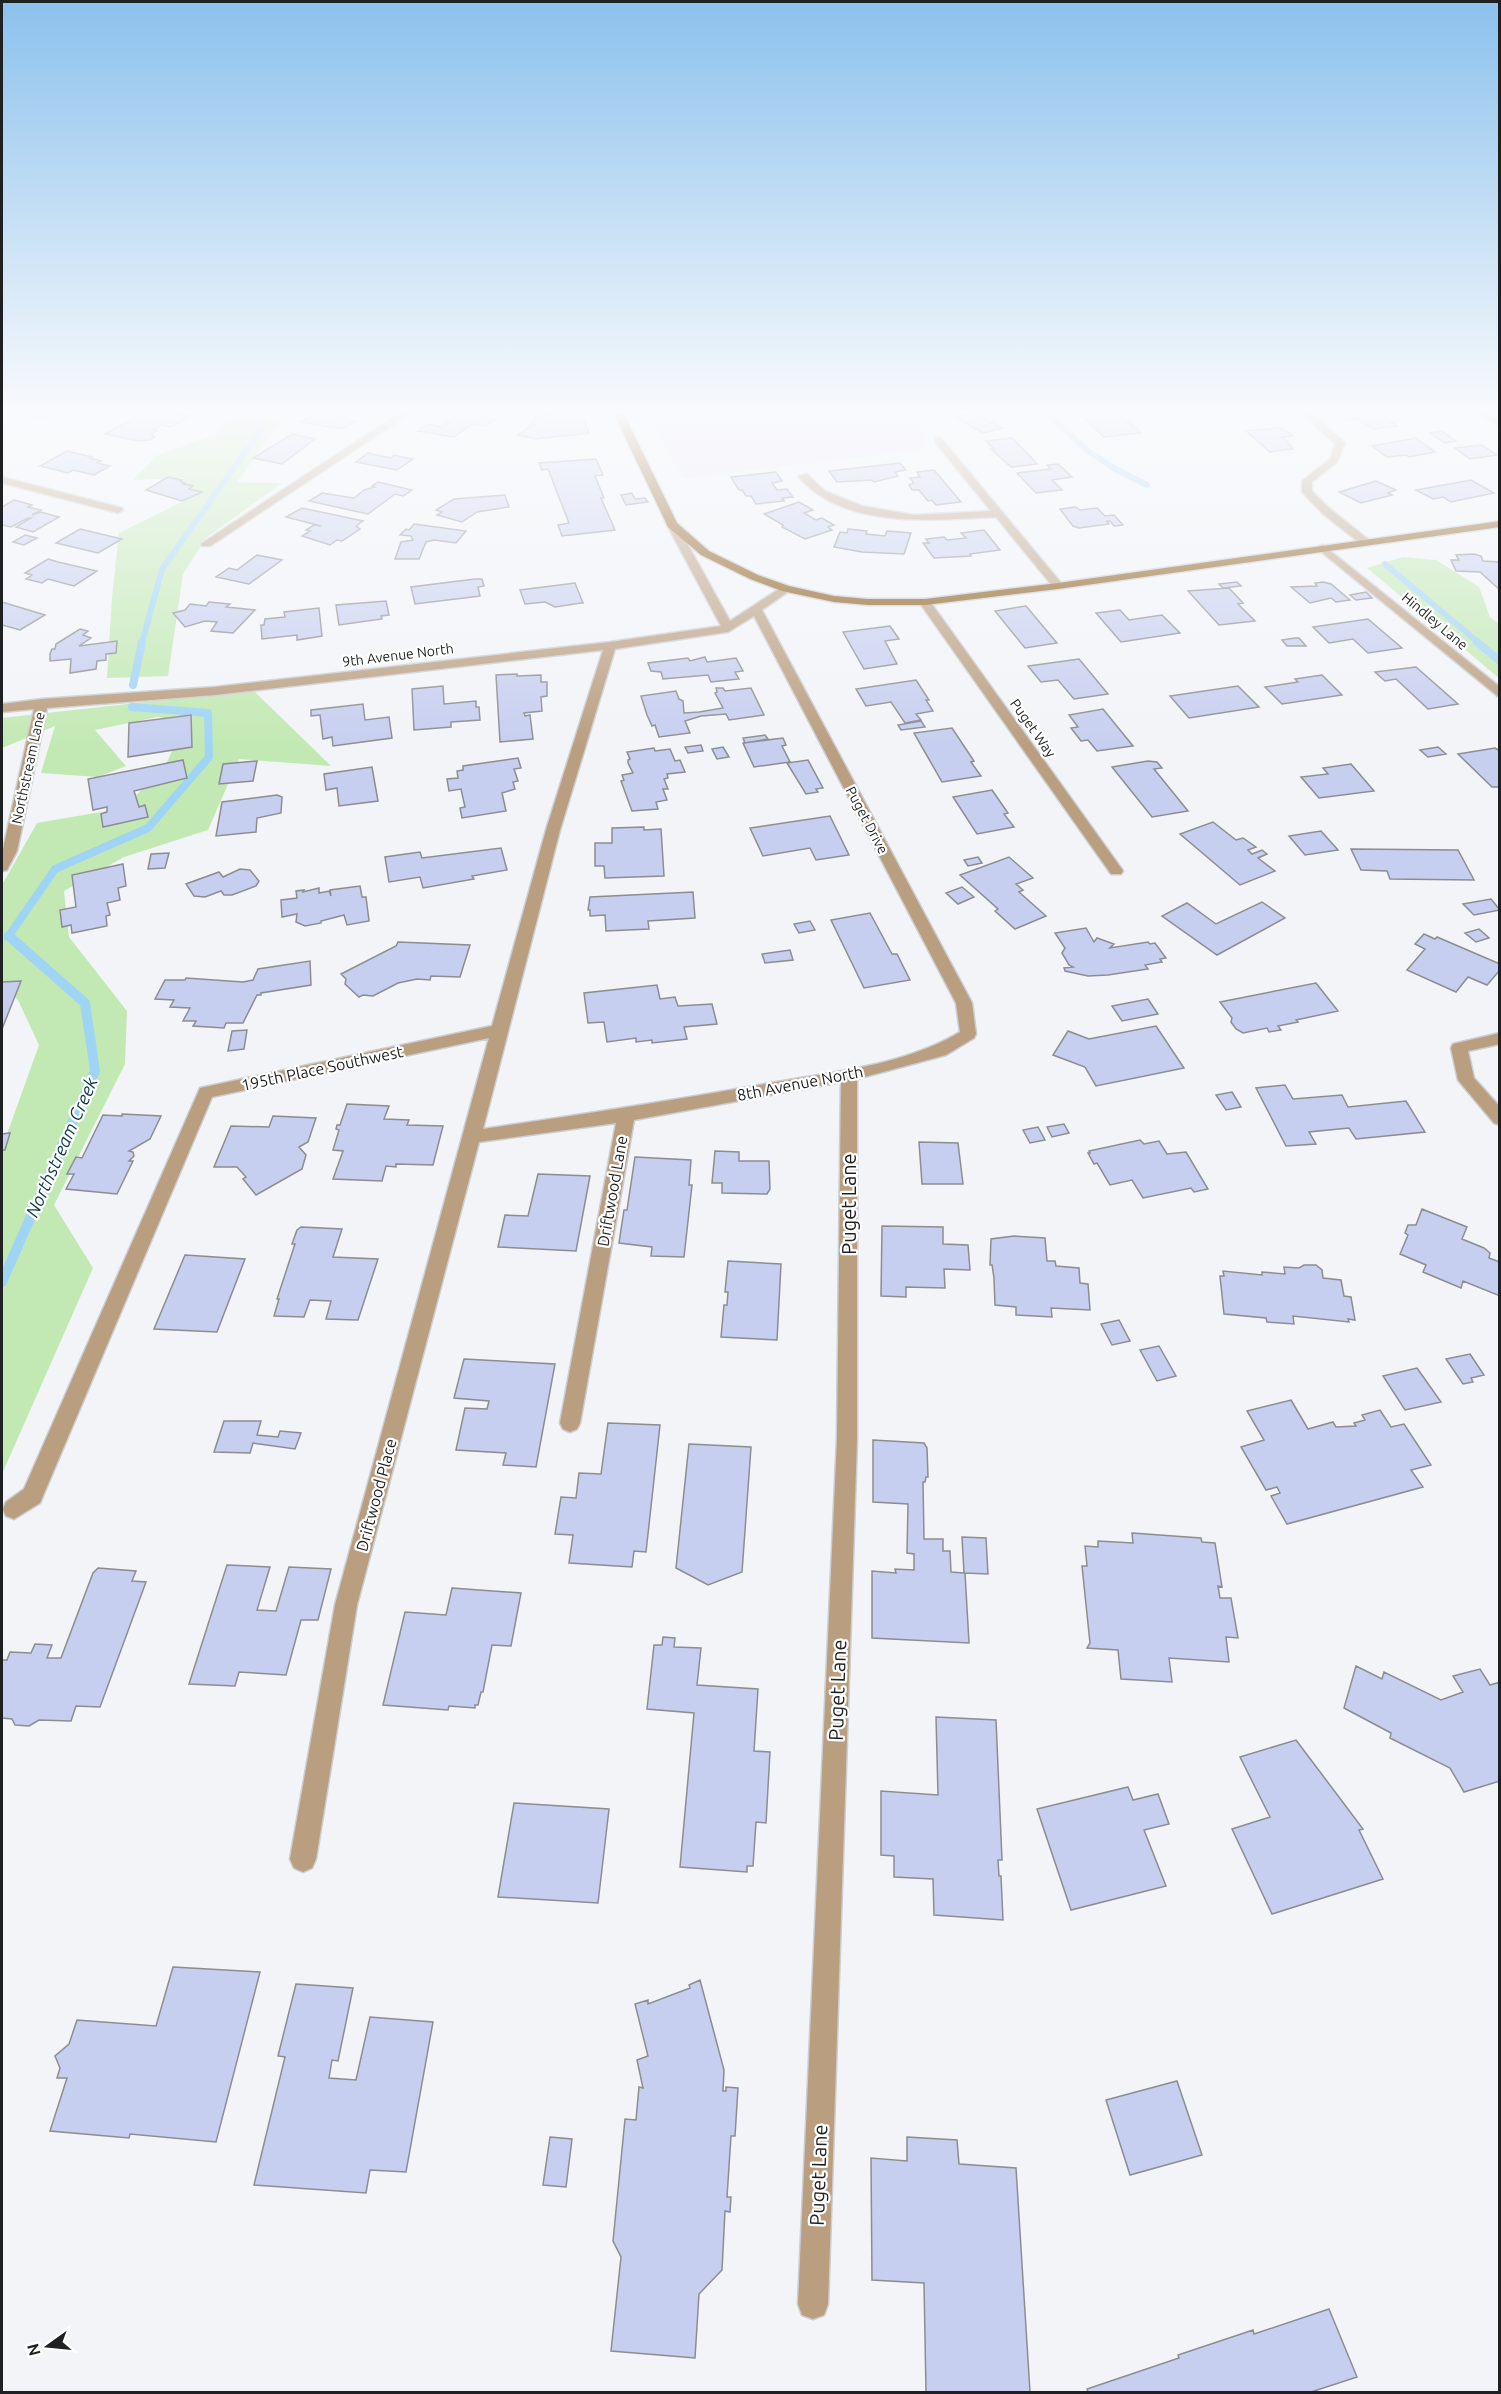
<svg xmlns="http://www.w3.org/2000/svg" width="1501" height="2394" font-family="Ubuntu,sans-serif">
<style>
.education{fill:#efe5fa}
.green{fill:#c2e9b3}
.lines{fill:none;stroke-linecap:round;stroke-linejoin:round}
.stream-far2{stroke:#a0d4f5;stroke-width:6}
.stream-far1{stroke:#a0d4f5;stroke-width:8}
.stream{stroke:#a0d4f5;stroke-width:10}
.building{fill:#c7cff0;stroke:#8c8d91;stroke-width:1.5}
.street-casing{stroke:#ccced1;stroke-width:3}
.primary-casing{stroke:#ccced1;stroke-width:3}
.street{fill:#ba9e80;fill-rule:evenodd}
.primary{fill:#865612;fill-rule:evenodd}
.labels{text-anchor:middle;dominant-baseline:central;stroke-width:4.5;stroke-linejoin:round;paint-order:stroke}
.far-street-label{font-size:14px;fill:#1f2021;stroke:#fff}
.street-label{font-size:16px;fill:#1f2021;stroke:#fff}
.water-label{font-size:18px;font-style:italic;fill:#0d364c;stroke:#fff}
.near-street-label{font-size:20px;fill:#1f2021;stroke:#fff}
</style>
<rect width="100%" height="100%" fill="#f2f4f8"/>
<path class="education" d="M647,412h283l-8,38 -239,28z"/>
<path class="green" d="M232,412h55l-50,70 45,1 -76,55 -23,36 -15,102 -61,2 5,-80 7,-65 73,-36 -9,-19 -50,2 23,-24 59,-21z
M1403,557l33,3 43,27 11,30 9,7v54l-132,-110z
M253,690l78,76 -92,-7 -31,71 -84,27 -60,34 5,46 58,74 -2,53 -71,141 39,63 -91,206v-326l37,-103 -21,-45 -16,-14v-101l35,-62 87,-15 42,-44 20,-43 -29,-4 -62,13 31,36 -28,11 -57,-4 14,-47 -53,22v-30z"/>
<g class="lines">
<path class="stream-far2" d="M1046,412l42,39 29,19 30,15
M1385,564l94,79
M142,643l20,-74 96,-135 7,-22"/>
<path class="stream-far1" d="M1477,642l23,19
M133,685l9,-43
M8,937l47,-68 93,-41 61,-71 -1,-44 -76,-6"/>
<path class="stream" d="M2,1282l93,-211 -10,-68 -76,-67"/>
</g>
<path class="building" d="M37,412h49l-23,5 -3,-5 -6,1 -7,5 -16,-2z
M145,412h21l24,4 -18,11 -12,-2 -3,2h2l-6,3 3,1 -5,3 4,3 -5,3 -11,1 -34,-7z
M317,412l32,2 -7,4 14,3 -14,8 -41,-7z
M546,412h34l9,21 -53,6 -18,-4 14,-10h5l-7,-1 11,-8 9,-1 -6,-1z
M1077,412h40l24,21 -37,4z
M1338,412h39l20,14 -23,3 -17,-10 -9,1z
M461,413l35,6 -10,7 -14,-2 -18,13 -36,-6 10,-7 13,3z
M973,413l29,15 -19,5 -28,-16z
M1282,428l11,8 -10,1 10,12 -23,3 -24,-21z
M1442,431l14,10 -11,2 -15,-10z
M292,434l23,5 -33,25 -29,-6z
M1012,438l17,17 8,9 -26,3 -20,-18h3l-8,-8z
M1416,438l19,14 -26,5 -3,-2 -19,2 -15,-11z
M1482,445l15,10 -27,4 -15,-11z
M67,451l25,6 -2,1 11,3 -4,2 13,3 -16,9 -21,-5 -5,3 -28,-7z
M368,453l23,5 3,-3 19,4 -16,11 -41,-8z
M596,459l7,16 -8,1 9,22h-3l14,32 -53,6 -4,-11 11,-2 -21,-54 -6,1 -3,-7z
M900,463l6,7 -11,2 3,4 -24,6 -2,-2 -35,2 -8,-11z
M1058,464l14,13 -20,3 10,10 -26,3 -19,-20 34,-4 -4,-4z
M934,470l27,32 -25,3 -4,-5 -4,1 -9,-11h-7l-3,-5 5,-2 -4,-5 10,-1 -3,-5z
M776,472l6,9 -10,2 5,7 10,-1 6,8 -11,1 2,3 -28,3 -5,-8h-5l-4,-6h-3l-8,-13z
M168,477l14,3 -2,1 5,2 -2,1 10,2 -4,3 13,3 -20,9 -36,-11z
M1471,480l23,13 -43,9 -8,-5 -10,2 -17,-9z
M1376,481l20,9 -8,3 4,2 -31,8 -22,-11z
M378,482l34,8 -9,6 -8,-2 -27,20 -59,-13 13,-8 32,5 10,-8 11,-3 -3,-1z
M632,493l3,6 10,-1 3,4 -22,3 -5,-10z
M505,495l4,12 -32,5 -15,10 -25,-7 5,-3 -6,-2 18,-11z
M14,500l18,5 -4,2 13,3 -9,5 9,-3 18,5 -26,15 -17,-5 15,-9h-3l-17,9 -9,-2v-18z
M799,502l14,8 -9,3 12,7 6,-2 12,7 -6,2 4,3 -27,9 -23,-12 1,-2 -19,-11z
M1076,507l4,3 17,-2 8,8 9,-1 9,10 -9,1 -4,-5h-3l2,3 -30,4 -6,-2 -13,-17z
M302,508l61,13 -7,5 4,3 -18,12 -5,-1 -7,5 -28,-9 8,-5 -4,-1 8,-5 7,1 -35,-9z
M414,524l52,7 -10,12 -22,-3 -8,2 -7,17h-24l6,-17 12,-2 -2,-4 -11,-1 6,-6 3,1z
M80,529l42,10 -24,14 -42,-10z
M848,529l19,2 -1,3 19,2 2,-5 24,2 -7,21 -42,-2 -28,-5 6,-15 7,1z
M984,530l16,20 -30,4 1,2 -37,2 -11,-15h6l-3,-4 18,-2 3,3 19,-2 -5,-5z
M25,535l12,3 -13,7 -11,-3z
M1474,554l7,2 2,5 17,1v28l-20,-18 -24,-1 -5,-11h8l-3,-5z
M257,555l25,5 -33,24 -33,-7 13,-9 8,2z
M48,559l10,3 39,9 -23,15 -26,-7 -6,4 -16,-4 6,-4 -7,-2z
M475,579h7l2,7 -6,1 2,9 -65,8 -4,-17z
M1237,582l4,4 -18,2 -4,-4z
M1323,582l8,2 19,16 -14,2 -5,-4 -21,5 -19,-16 26,-1 -2,-3z
M575,583l8,20h-2l-26,4 -10,-5 -20,2 -5,-14z
M1229,588l14,15 -5,1 17,17 -36,4 -31,-34z
M1366,592l6,6 -16,2 -6,-5z
M386,601l3,14 -8,1 1,3 -43,6 -3,-20z
M2,602l43,13 -25,15 -18,-5z
M209,602l21,2 -4,3 29,3 -22,23 -22,-2 6,-9 -12,-1 -20,6 -12,-14 12,-3 5,-6 16,2z
M1026,606l31,37 -32,5 -30,-37z
M319,608l3,28 -25,4v-5l-35,4 -1,-14h3l1,-6 20,-2 -1,-5z
M1120,610l9,10 33,-5 18,18 -59,9 -25,-29z
M1368,619l34,29 -34,5 -15,-14 -24,4 -16,-16z
M890,626l9,13 -14,2 12,23 -33,5 -21,-37z
M80,629l8,2 -5,4 8,3 -12,8 38,-5 -1,12 -10,1v6l-9,1 -1,8 -26,4 1,-14 -21,2v-7l2,-5h3l1,-5z
M1295,638h4l7,8h-19l-5,-6z
M705,657l2,5 29,-4 7,13 -8,1 4,7 -28,3 -3,-7 -45,4 -2,-7 -10,-1 -3,-8 40,-5 2,3z
M1079,659l29,35 -34,5 -16,-19 -17,2 -13,-16z
M1416,667l42,37 -30,5 -32,-30 -11,2 -10,-9z
M517,674v2l24,-1v7h6v14l-6,1 1,14 -18,2 1,3 5,-1 3,24 -33,3 -4,-67z
M1322,675l20,20 -60,9 -17,-17 33,-5 -3,-3z
M916,680l13,20h-3l7,11 -17,3 5,6 -16,3 -14,-21 -25,4 -10,-17z
M443,686l1,18 32,-3v6h3l1,13 -29,2v5l-37,3 -2,-41z
M1238,686l21,21 -70,11 -19,-22z
M716,688h7l2,3 26,-3 13,27 -35,5 -3,-6 -25,2 -16,5 5,12 -31,4 -4,-12 -3,1 -5,-11 -6,-19 35,-5 3,8 4,2 1,12 15,-1 24,-4 -8,-15 2,-1z
M363,704l2,16 24,-3 3,21 -59,8 -1,-9 -9,2 -3,-24 -9,1v-6z
M1103,709l30,37 -36,5 -9,-11 -7,1 -10,-13 7,-1 -9,-12z
M191,715l1,32 -64,10 1,-34z
M921,721l4,6 -24,3 -3,-5z
M952,728l22,33 -3,1 10,14 -39,6 -28,-49z
M765,735l3,4 -23,4 -2,-5z
M783,738l3,7 -4,1 8,16 -36,5 -11,-24z
M701,745l2,6 -15,2 -3,-6z
M723,747l6,10 -12,2 -5,-10z
M1438,747l8,7 -18,3 -8,-7z
M654,748l1,3 15,-2 5,12 5,-1 5,12 -18,2 1,4 -4,1 4,10h-5l4,11 -11,2 2,7 -26,2 -11,-30 3,-1 -2,-5 11,-2 -5,-10v-3l2,-1 -3,-7z
M1495,748l5,3 -1,36h-7l-34,-33z
M518,758l3,10 -7,1 4,12 -5,1 2,7 -13,4 4,18 -44,7 -2,-10 5,-1 -4,-18 -12,2 -2,-12 11,-1 -1,-7 6,-1v-4z
M183,760l4,18 -53,13 5,16 6,-2 3,12 -45,10 -2,-13 6,-2v-5l-14,3 -5,-31z
M808,760l15,28 -7,1 2,3 -12,2 -19,-31z
M257,761l-4,20 -34,3 4,-20z
M1148,761l9,1 5,6 -8,1 34,42 -36,6 -40,-50z
M1351,764l23,27 -55,7 -18,-21 27,-3 -5,-6z
M372,767l6,34 -39,5 -2,-18 -11,2 -2,-16z
M992,790l16,23 -4,1 10,13 -37,7 -24,-37z
M277,795l5,2 -1,16 -24,5 -1,14 -40,4 6,-34z
M830,816l19,39 -33,5 -6,-12 -47,8 -13,-28z
M1213,822l23,18 7,-2 13,9 -8,3 4,4 10,-4 5,4 -9,4 17,13 -35,14 -60,-51z
M644,827v3l17,-1 3,47 -59,2 -1,-12h-9v-23h17v-15z
M1321,831l17,19 -33,5 -16,-19z
M501,848l6,22 -35,6 2,3 -51,9 -3,-11 -31,5 -4,-25 35,-5 2,6z
M1351,849l107,1 16,30 -84,-1 -3,-8 -26,-1z
M169,853l-4,15 -17,1 3,-15z
M978,857l4,6 -14,3 -4,-6z
M1009,857l24,21 -17,6 7,6 -4,2 27,24 -31,13 -20,-18 3,-2 -38,-34z
M123,864l3,22 -8,2 2,12 -13,3 3,12 -4,1 1,10 -35,7 -1,-8 -9,2 -2,-17 16,-3 -4,-32z
M240,869l10,1 9,11 -3,5 -24,9h-8l-3,-4 -16,6 -11,-1 -8,-12 33,-12 4,5z
M360,886l2,11h4l3,24 -22,4 -3,-10 -23,6v2l-16,3 -9,-4 1,-8 -15,3 -1,-17 16,-2 -1,-7 8,-1 -1,2 16,-4v5l10,-2 2,5 -1,-6z
M962,887l12,10 -16,7 -12,-11z
M693,892l2,26 -47,3 1,8 -43,2 -1,-16 -15,1v-6h-2l2,-13z
M1491,899l9,11 -26,5 -11,-11z
M1262,902l23,16 -68,37 -55,-39 25,-13 29,21z
M870,913l22,41h5l13,26 -46,8 -33,-68z
M810,921l5,9 -16,3 -5,-9z
M1086,928l8,14 3,-4 17,6 -4,4 38,-6 2,2 5,-1 11,15 -6,1 2,3 -17,3 3,4 -40,6 -20,1 -23,-5 -1,-3 9,-1 -4,-2 -7,-12 3,-5 -10,-15z
M1479,929l10,9 -13,4 -11,-9z
M1424,934l11,5 2,-2 63,27v6l-13,15 -19,-8 -12,15 -49,-22 18,-21 -10,-5z
M398,942l72,3 -10,32 -29,-1 -1,4 -13,-1 -19,4 -25,13 -10,-1 -4,2 -14,-13 1,-5 -5,-5 55,-28z
M790,950l3,10 -28,3 -3,-9z
M310,961l1,24 -50,8v2h-4l-14,28h-17l-2,5 -31,-2 3,-5h-13l7,-13 -20,-1 4,-7 -19,-1 10,-19h20l1,-2 57,4 10,-2 5,-11z
M21,981l-19,48v-47z
M1316,983l22,28 -42,9 2,2 -20,4 3,4 -12,2 -2,-4 -24,5 -7,-4 -5,-7 1,-4 -12,-16z
M657,985l3,14 15,-2 3,9 34,-2 5,20 -33,3 3,12 -35,4v-3l-16,2v-4l-29,4 -3,-20 -16,1 -4,-30z
M1148,999l10,15 -36,7 -10,-15z
M1156,1026l28,42 -88,18 -11,-19 -32,-12 15,-24 21,8z
M247,1030l-3,19 -16,2 4,-20z
M1285,1085l8,14 49,-4 6,12 58,-6 19,31 -69,7 -7,-11 -40,4 7,12 -30,2 -30,-58z
M1232,1092l9,15 -15,3 -10,-15z
M347,1104l42,2 -5,13 25,1 -2,5 36,1 -10,39 -37,-1v3l-10,-1 -4,15 -49,-2 10,-28 -10,-1 6,-20 -3,-1 1,-4h3z
M122,1114l39,2 -11,23 -21,12 4,1 1,4 -5,5h4l-16,33 -51,-5 8,-15h-7l9,-17 6,1 21,-43 19,1z
M273,1116l43,2 -8,24 -9,5 7,8 -4,14 -46,26 -13,-16 3,-2 -9,-10h-23l17,-41 38,1z
M1064,1124l5,9 -17,4 -5,-10z
M1038,1127l7,13 -15,3 -7,-13z
M10,1133l-5,17h-3v-16z
M1140,1140l4,4 15,-3 8,13 19,-2 22,37 -14,3 -3,-4 -48,10 -11,-18 -22,5 -13,-22 -3,1 -6,-11h2l-1,-2z
M919,1142l39,1 5,41h-41z
M715,1151l24,1v9h30l1,28 -3,5 -45,-1v-10h-10z
M635,1157l56,3 -2,25h3l-8,72 -33,-1 1,-9 -33,-4 5,-33h3z
M538,1174l52,2 -14,75 -78,-4 7,-32 23,1z
M1422,1209l45,18 -5,12 22,9 6,5 -1,5 11,4v34l-37,-15 -2,7 -38,-16 3,-7 -26,-11 8,-19 -3,-2 3,-8h8z
M882,1226l61,1v17l25,1 2,25 -26,-1 1,19 -39,-1v10l-25,-1z
M301,1227l41,2 -9,28 45,2 -20,61 -32,-1 5,-18 -21,-1 -6,17 -30,-1 5,-17h-2l18,-55h-3l5,-14z
M1014,1236l31,2 2,23h8l1,5 23,2 1,15 8,1 2,26 -39,-2 1,9 -36,-2v-8l-21,-2 -1,-27 -2,-13h-2l1,-26z
M185,1255l60,4 -28,73 -63,-3z
M728,1261l53,3 -4,76 -56,-3 3,-32h3l1,-13h-3z
M1304,1265h12l6,5 1,8 18,2 3,16 7,1 4,23 -7,-1 1,3 -56,-6 1,8 -27,-2 -1,-4 -42,-4 -4,-38h4l-1,-5 39,4v-3l23,2 -1,-7 15,1z
M1119,1320l11,21 -18,4 -11,-21z
M1159,1346l17,30 -19,5 -17,-31z
M1470,1354l14,21 -13,3 2,4 -10,2 -17,-25z
M464,1359l91,5 -19,103 -33,-2 3,-12 -50,-3 9,-42 22,1 2,-8 -35,-3z
M1417,1368l24,34 -36,8 -22,-34z
M1291,1400l17,29 25,-7 3,5 20,-1 -2,-3 11,-3 -3,-5 18,-5 11,17 13,-3 27,41 -20,5 12,17 -136,37 -16,-28 9,-3 -3,-6 -11,3 -25,-43 23,-7 -17,-29z
M224,1421h37l-4,14 21,2 2,-6 21,2 -6,16 -42,-6 -3,10 -36,-1z
M608,1423l52,2 -14,127 -12,-1 -2,16 -63,-4 4,-28 -18,-1 6,-37 15,1 3,-25 22,1z
M873,1440l51,3 3,5 1,29h-2l-1,5h-2l1,57h19v12h7l1,21 13,1 -2,-36 24,1 2,36 -23,-1 4,70 -97,-5v-67l24,2 -1,-4 19,1v-16l-7,-1 1,-49 -35,-2z
M689,1444l62,3 -9,125 -34,13 -32,-17z
M1132,1533l69,5 1,4 13,1 7,44 -4,-1 2,12h11l7,40 -12,-1 3,25 -60,-4 3,24 -51,-3 -3,-29 -31,-2 3,-5 -8,-77h5l-2,-20 13,1v-6l35,2z
M227,1565l43,2 -13,43 19,1 13,-44 42,2 -13,51h-17l-15,55 -47,-3 -4,14 -46,-2z
M98,1568l38,3 -4,10 14,1 -46,125 -24,-1 -5,15 -32,-1 -10,6 -14,-1 -3,-6 -10,-1v-58h5l3,-8 21,1 4,-9 17,1 -5,13h14l32,-85z
M452,1588l69,5 -10,53 -19,-1 -9,47h-2l-3,13h-3v3l-26,-2 -1,4 -65,-5 22,-93 41,3z
M663,1637l12,1 -1,9 27,1 -4,37 61,4 -4,62 16,1 -4,71 -10,-1 -3,44h-6v6l-67,-5 14,-154 -47,-4 7,-64h8z
M1356,1666l26,13 2,-7 57,28 22,-8 -10,-16 27,-7 10,16 10,-3v99l-36,11 -14,-24 -60,-30 1,-5 -47,-25z
M936,1717l60,3 6,140h-4l1,16h2l2,44 -69,-5 -1,-36 -39,-2v-21l-13,-1v-64l57,4z
M1296,1740l67,89 -4,1 24,49 -111,35 -40,-85 38,-12 -30,-60z
M1128,1787l5,13 25,-6 11,30 -25,6 22,56 -95,24 -34,-101z
M514,1803l95,6 -11,94 -100,-6z
M173,1967l87,5 -44,170 -86,-8 -1,4 -79,-7 17,-53h-10l3,-10 -5,-12 14,-12 8,-24 79,6z
M700,1980l24,90 -1,21h3v-4l12,1 -3,48h-4l-4,61h4l-1,15 -5,-1 -3,59 -23,24 -4,64 -84,-7 10,-94 -8,-16 12,-122 11,1 3,-33 4,1 -6,-28 11,-4 -13,-52 13,-4v4l42,-16 -1,-3z
M296,1984l57,4 -15,73 -6,-1 -3,18 27,2 14,-63 63,5 -27,150 -36,-2 -4,23 -112,-8 31,-128 -7,-1z
M1177,2081l25,74 -72,20 -24,-75z
M550,2137l22,2 -6,48 -23,-2z
M907,2137l50,3 2,24 57,4 14,224h-104l-2,-109 -52,-3 -1,-122 36,3z
M1329,2309l28,68 -46,15h-223l-1,-3 92,-31 -1,-3 75,-25 1,4z"/>
<g class="lines">
<g class="street-casing">
<path id="street" d="M401,412h11l-202,134h-8l-1,-2z
M1301,412h10l34,31 -8,19 -25,20v9l18,18 39,31v4h-8l-39,-31 -20,-21v-11l28,-22 5,-15z
M1473,412h12l15,8v7z
M935,438h6l121,146v4h-8l-58,-71c-63,3 -153,13 -198,-41l9,-2 18,17 37,15 52,9 77,-4 -56,-69z
M2,477l120,31 1,2 -5,3 -116,-30z
M672,522l5,3 53,96 52,-34h8l2,2 -30,21 210,393 4,31 -2,4 -28,17 -89,24v360l-29,865 -4,11 -11,4 -11,-4 -4,-11 39,-865 4,-357 -207,38 -54,303 -3,6 -7,3 -7,-3 -3,-6 56,-300 -137,19 -122,463 -41,254 -4,9 -9,4 -9,-4 -4,-9 45,-254 154,-567 -277,59 -172,406 -26,16 -8,-3 -3,-7 3,-7 18,-13 176,-401 292,-62 54,-196 57,-180 -388,45 -168,13 -30,143 -10,19 -5,1v-17l32,-145 -32,3v-8l40,-5 173,-12 395,-45 111,-16 -54,-101zM754,616l202,387 4,29c-55,33 -126,40 -189,51 -96,17 -192,32 -288,46l77,-299 55,-181 113,-17z
M1323,545l177,142v11l-181,-148v-4z
M925,599l4,1 192,268 2,3 -2,3h-10l-192,-272z
M1500,1033v11l-32,7 6,27 26,29v18l-6,-2 -36,-43 -7,-32 2,-4z"/>
</g>
<g class="primary-casing">
<path id="primary" d="M613,412h10l54,111 32,28 49,24 31,11 45,10 34,3h57l133,-16 442,-62v6l-442,62 -133,16h-57l-34,-3 -52,-11 -32,-12 -49,-24 -33,-28z"/>
</g>
<use href="#street" class="street"/>
<use href="#primary" class="primary"/>
</g>
<linearGradient id="sky" x2="0" y2="1"><stop stop-color="#8bc1ed"/><stop offset="0.55" stop-color="#f9fafc"/><stop offset="1" stop-color="#f9fafc" stop-opacity="0"/></linearGradient>
<rect width="1501" height="747" fill="url(#sky)"/>
<g class="labels">
<g class="far-street-label">
<text transform="translate(1435 621) rotate(40)">Hindley Lane</text>
<text transform="translate(398 655) rotate(-7)">9th Avenue North</text>
<text transform="translate(1033 728) rotate(55)">Puget Way</text>
<text transform="translate(28 768) rotate(-78)">Northstream Lane</text>
<text transform="translate(867 820) rotate(62)">Puget Drive</text>
</g>
<g class="street-label">
<text transform="translate(322 1068) rotate(-12)">195th Place Southwest</text>
<text transform="translate(800 1083) rotate(-11)">8th Avenue North</text>
<text transform="translate(612 1191) rotate(-80)">Driftwood Lane</text>
<text transform="translate(376 1495) rotate(-75)">Driftwood Place</text>
</g>
<g class="water-label">
<text transform="translate(61 1147) rotate(-66)">Northstream Creek</text>
</g>
<g class="near-street-label">
<text transform="translate(848 1204) rotate(-90)">Puget Lane</text>
<text transform="translate(837 1690) rotate(-88)">Puget Lane</text>
<text transform="translate(818 2175) rotate(-88)">Puget Lane</text>
</g>
</g>
<rect width="1501" height="2394" fill="none" stroke="#1f2021" stroke-width="6"/>
<g transform="translate(48 2346) rotate(255)" stroke="#ffffff" stroke-width="4.5" paint-order="stroke">
<path d="M0-4.5L10 22L0 15L-10 22Z" fill="#1f2021"/>
<text y="-9" font-size="16" font-weight="bold" text-anchor="middle" fill="#1f2021">N</text>
</g>
</svg>
